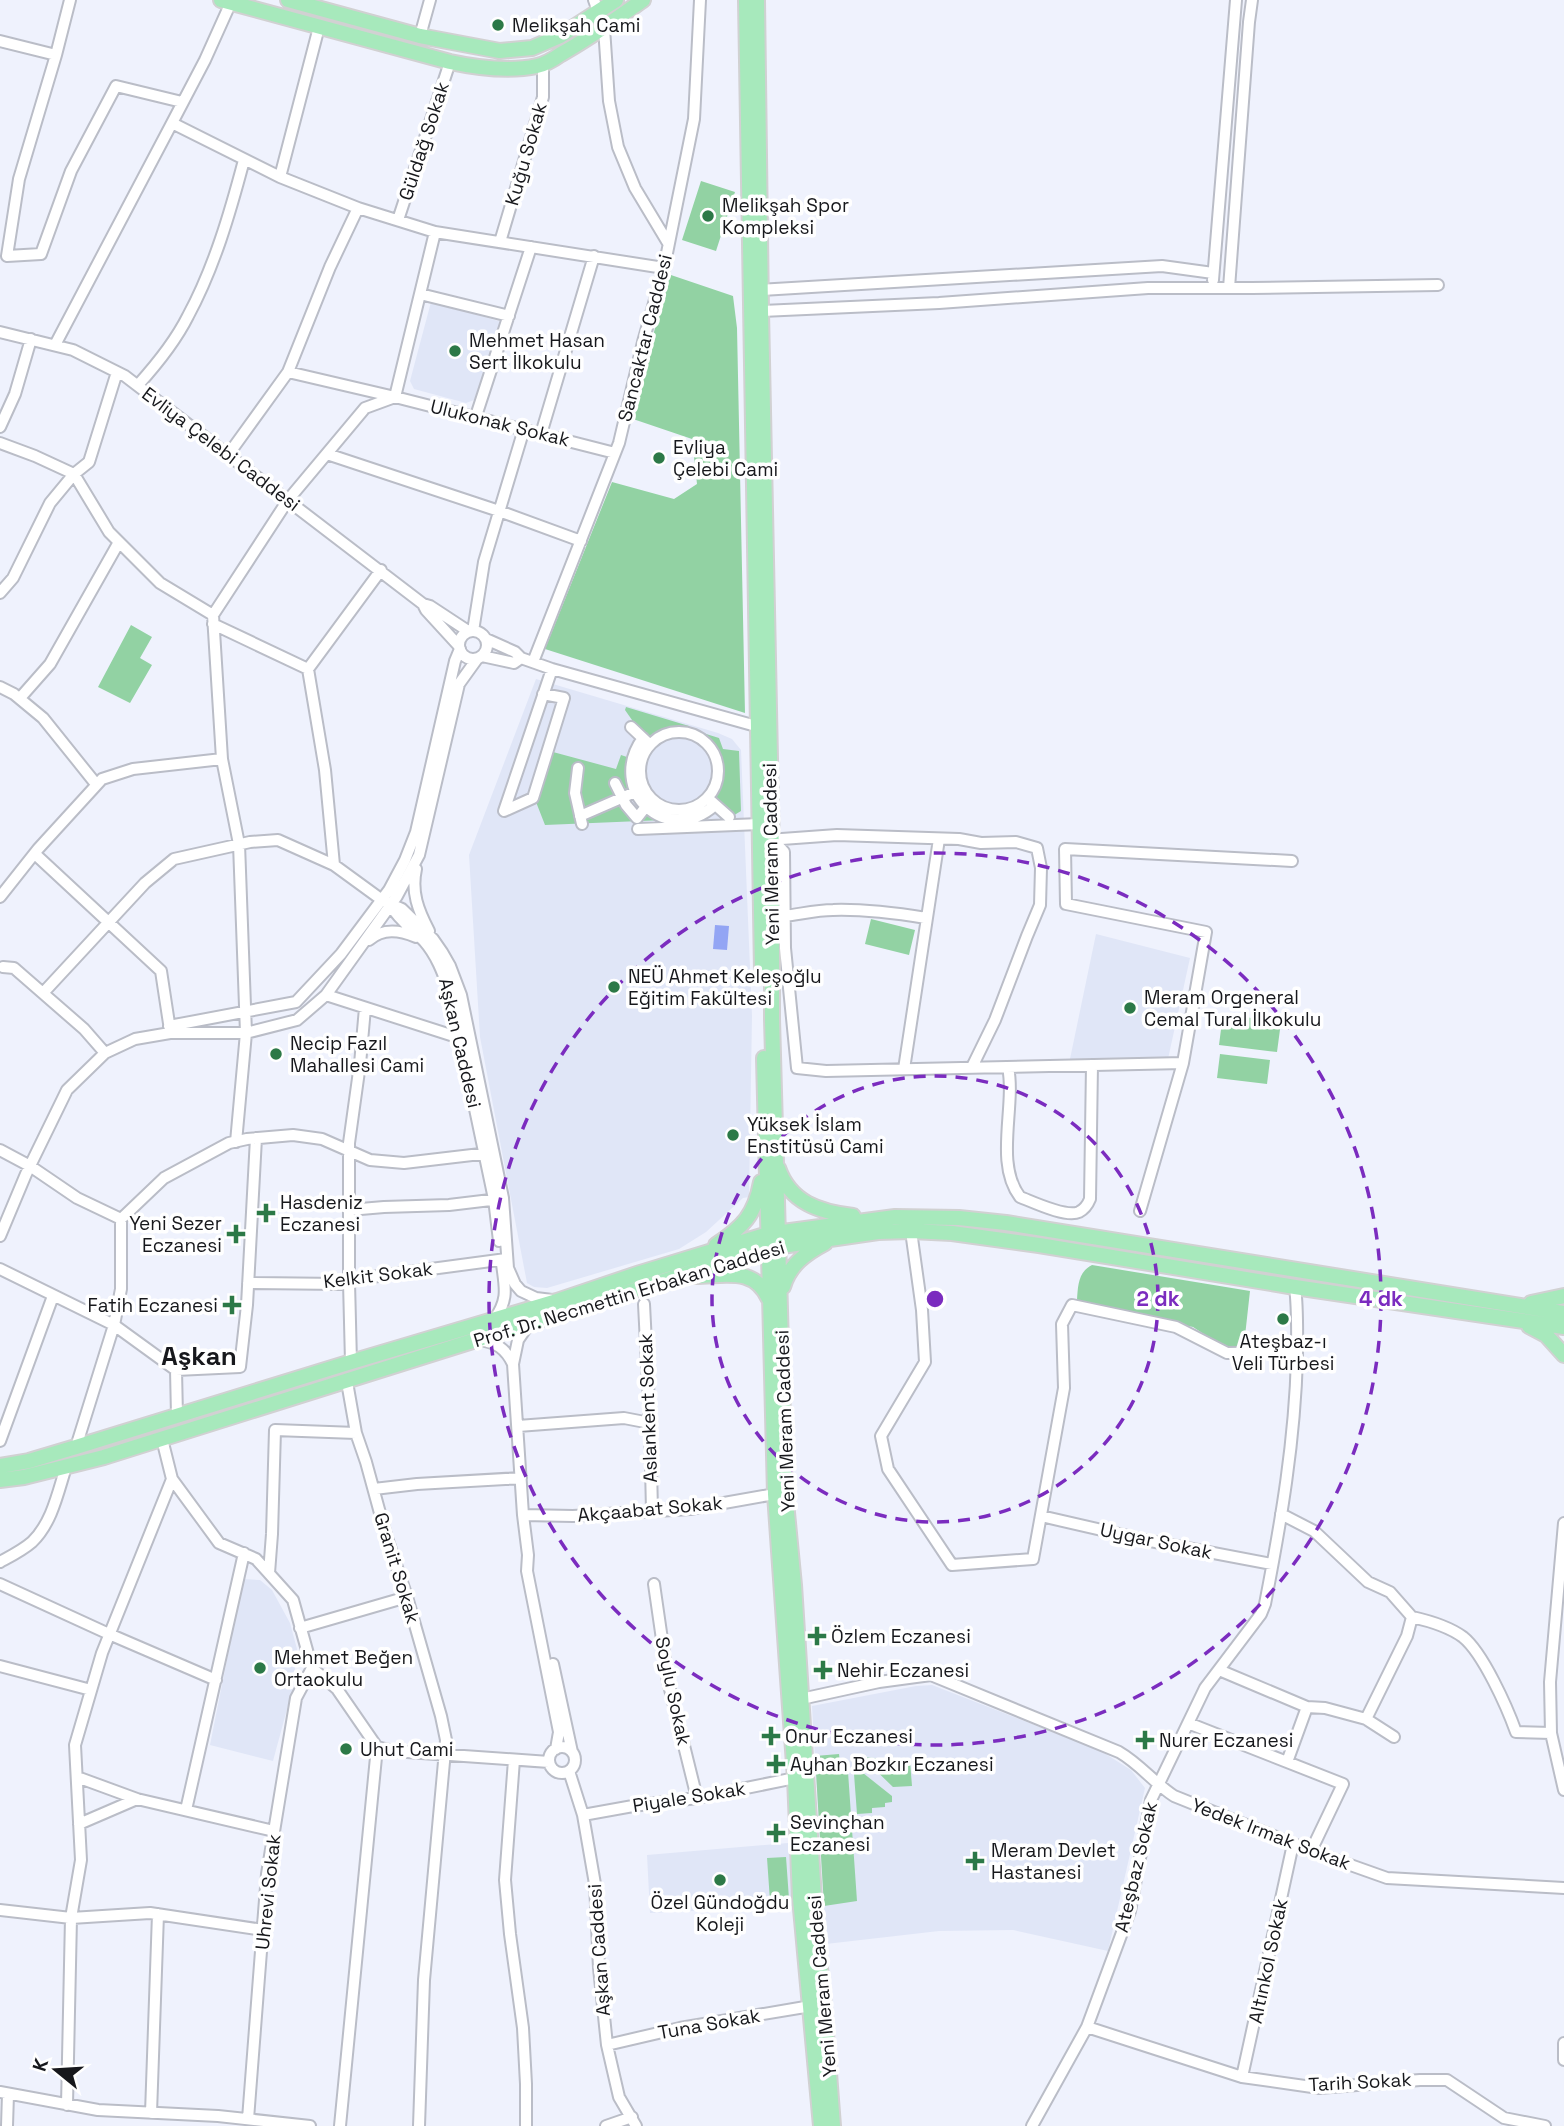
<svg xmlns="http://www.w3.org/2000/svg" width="1564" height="2126" font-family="'Space Grotesk',sans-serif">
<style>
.built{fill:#e0e6f7}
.green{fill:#92d2a3}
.water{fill:#93a5f4}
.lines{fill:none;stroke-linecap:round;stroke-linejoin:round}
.minor-casing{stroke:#babdc7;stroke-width:14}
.major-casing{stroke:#d1d1d2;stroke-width:18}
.minor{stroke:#fff;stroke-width:10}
.major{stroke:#a7e9bc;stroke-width:14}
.ring{fill:none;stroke:#7b2cbf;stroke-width:3.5;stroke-dasharray:12 9}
.poi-dot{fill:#2c7947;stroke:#fff;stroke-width:2.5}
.labels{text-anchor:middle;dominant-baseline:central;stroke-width:7;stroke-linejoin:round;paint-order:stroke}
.poi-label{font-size:19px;fill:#17181c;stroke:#fff;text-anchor:start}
.street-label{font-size:19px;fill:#17181c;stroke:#fff}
.district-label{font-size:26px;font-weight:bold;fill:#17181c;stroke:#fff}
.centre{fill:#7b2cbf;stroke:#fff;stroke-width:3.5}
.ring-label{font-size:21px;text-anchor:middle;font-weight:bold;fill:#7b2cbf;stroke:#fff;stroke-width:7;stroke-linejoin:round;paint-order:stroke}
</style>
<rect width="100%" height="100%" fill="#eff2fd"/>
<path class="built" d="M431,302l71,20 -28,78 -8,3 -52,-14 -4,-8z
M536,679l182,54 14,6 9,11 11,266 -3,181 -6,1 -37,34 -27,17 -132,39 -13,-1 -7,-4 -47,-246 -11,-182z
M1096,934l94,24 -22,101h-98z
M243,1579l17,1 12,10 18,33 7,26 -4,38 -20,74 -63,-16z
M932,1685l169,66 30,19 14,18 -37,163 -95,-21 -74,1 -113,13 -14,-238 104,-20z
M788,1843l6,63 -144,7 -3,-58z"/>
<path class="green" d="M701,181l34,11 -19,59 -34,-11z
M668,274l65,22 4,32 8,385 -200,-64 67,-167 62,17 23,-15 -5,-45 -59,-20z
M131,625l21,12 -12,21 12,7 -22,38 -32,-16z
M626,707l63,19 1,3 29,9 4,11 16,2 2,60 -10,6 -22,-19c30,-44 -19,-89 -59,-56l-18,-17v-5l-7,-10z
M553,752l63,17 5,-14 9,3 3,33 -12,9 6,10 19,-1 18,11 -119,5 -9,-23z
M871,919l44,11 -6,25 -44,-11z
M1223,1014l58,8 -4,30 -58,-7z
M1220,1054l50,6 -3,24 -50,-6z
M1092,1265l158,26 -6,54 -14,3 -11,-4 -26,-17 -113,-24 -3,-3c1,-14 1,-28 15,-35z
M839,1754l2,18h7l9,129 -33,5 -9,-150z
M862,1757l48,4 2,25 -19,1z
M863,1773l29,23v6l-7,1v4l-13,1v5l-15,1 -3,-40z
M786,1857l3,42 -19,2 -3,-43z"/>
<path class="water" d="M715,925l14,1 -2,24 -14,-1z"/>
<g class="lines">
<g class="minor-casing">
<path id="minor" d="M70,0l-14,55 -37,124 -12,77 34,-2 30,-83 45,-85 66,16
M232,0l-27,60 -33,63 108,54 78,31
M594,0l10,28 5,73 9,46 17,41 33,55
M420,36l10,-36
M0,41l56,14
M280,177l39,-150
M398,220l52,-158
M435,232l229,36
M500,242l43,-145v-33
M1213,280l23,-280
M1229,288l20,-266 3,-22
M760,290l402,-24 51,7
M420,294l89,22
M761,311l178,-8 209,-15h104l186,-3
M0,332l73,18 52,26 298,228 7,2 38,25
M55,345l117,-222
M138,385c19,-21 37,-43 50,-69 26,-48 42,-103 56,-156
M476,416l55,-169
M0,427l15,-33 16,-55
M541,434l53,-178
M0,443l35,13 39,18 35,58 51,51 53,32 9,144 -89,10 -31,10 -64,70 -38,48
M327,454l172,57 82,30
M228,455l60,-83 107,25 40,-165 -77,-24 -28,59 -42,105
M0,593l13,-15 37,-75 24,-29 15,-12 28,-90
M423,604l3,6 33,36
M213,615l75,-115 77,-92 30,-11 220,56
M213,624l95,45 17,101 9,95
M459 645a14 14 0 1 1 28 0a14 14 0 1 1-28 0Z
M473,631l11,-69 40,-133
M486,639l29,13 6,6 31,11 211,59
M482,656l32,7 7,-5
M533,662l86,-219 24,-101 21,-74 30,-149 6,-119
M308,669l73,-99
M0,687l14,7 29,24 53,66
M543,694l21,4 -31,100 -29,13 48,-142
M20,698l30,-34 69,-122
M631,727l17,16
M640 771a39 39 0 1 1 78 0a39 39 0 1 1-78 0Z
M643,738c-38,52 24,110 72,67
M222,759l17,85 7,189 -10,109
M578,768l-3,25 7,31
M615,783l11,22 11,13 11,-14
M711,801l18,16
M580,816l62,-27
M638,829l122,-5
M772,839l12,13 1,96 12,120 29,3 357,-8
M768,840l69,-5 122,4 22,4 35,-1 21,6 4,20 -1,37 -13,31 -32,84 -23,47
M35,854l126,117 9,59
M416,869c-5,23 2,41 13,62
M390,905c9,15 22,24 34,36 14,16 20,35 27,54l43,204 5,42
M785,916c16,-2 32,-6 48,-6 32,-1 62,3 93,8
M369,940c14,-12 30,-10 47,-3
M3,967l11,1 70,61 21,24
M43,993l102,-110 29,-24 76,-17 28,-2 56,25 48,35 20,9 31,30 9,13 8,14 11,29 42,203 5,70 7,16 6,7 15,7 16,2
M326,995l134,43h7
M169,1026l127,-24 45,-48 48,-64 16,-30 11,-28 39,-171 5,-12
M1008,1067c8,40 -14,96 12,130 13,5 46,21 59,15 6,-3 9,-8 11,-13l2,-134
M904,1069l35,-230
M0,1150l30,16 47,32 44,21v70l-7,36 -38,122
M349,1210l35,-3 65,-2 50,-6
M1140,1211l43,-148 23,-131 -140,-28 -1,-55 227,12
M121,1219l43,-41 65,-35 18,-4 46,-4 29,4 48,21 34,3 85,-10
M911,1231l11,79 3,52 -44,74 7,33 64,96 81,-6 31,-171 -2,-64 10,-19 104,22 51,26 70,-1
M0,1236l26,-62 41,-84 38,-37 30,-14 35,-6h76l51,-13 29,-25 71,-99 22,-41 40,-171 18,-25
M0,1269l114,56 62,45 1,46
M248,1283l93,1 15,-5 150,-20
M644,1304l6,119 2,88
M494,1320c15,-21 11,-32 8,-56
M529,1324l-11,16 -5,24 10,151 5,40 -1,16 32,161 -3,17
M479,1340c17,2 27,9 34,24
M351,1362l-2,-80v-139l11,-79 5,-56
M176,1370l64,-3 7,-62 9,-167
M347,1382l9,51 10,29 20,73 21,62 34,119 5,24 -22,240 -5,146
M518,1426l106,-8 26,5
M162,1439l10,40 47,64 37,16 37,41 19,68 25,21 40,58 16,4 156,11
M0,1441l53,-145
M374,1489l43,-5 104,-6
M1281,1514l33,17 54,51 22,10 22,25 -5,19 -41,83 28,18
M523,1515l50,1 117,-7 85,-15
M1041,1516l104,24 127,24
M1564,1523l-14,159 1,51 13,57
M0,1562c11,-6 23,-12 32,-20 20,-19 26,-50 34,-75
M269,1573l3,-39 3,-104 81,3
M0,1584l109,50 107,46
M654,1584l14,97 29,117
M1412,1617c18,4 36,9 51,20 20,16 44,70 53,95l35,1
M300,1628l107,-31
M553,1664l19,88
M0,1666l91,24
M1219,1670l88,37 -20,55
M801,1699l78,-17 52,-7 188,77c21,12 35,31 55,44l137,55 76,27 177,10
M1307,1707l18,1 41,11
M1188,1723l155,61 -32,67
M549 1760a13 13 0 1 1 26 0a13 13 0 1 1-26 0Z
M514,1760l-9,120 5,54 13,94 3,56v42
M569,1771l14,44 12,69 4,84 8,77 12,52 17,29
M77,1777l60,22 137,32
M186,1810l58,-257
M583,1815l50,-9 64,-8 98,-20
M79,1824l58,-25
M0,1910l71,8 10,-58 -6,-115 27,-92 70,-174
M1087,2027l155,50 77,11 101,-8h27l57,38 41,8
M1564,2043v17
M607,2045l73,-17 131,-22
M1242,2077l51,-233
M0,2092l98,18 120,6 92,10
M67,2105l4,-187 79,-5 113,17
M151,2113l7,-199
M248,2119l19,-245 29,-176 16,-30
M7,2126l1,-32
M340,2126l37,-379
M606,2126l26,-9
M1032,2126l55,-99 43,-116 21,-111 54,-112 56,-74 4,-10c16,-82 30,-164 32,-247 0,-24 1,-47 -2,-70"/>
</g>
<g class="major-casing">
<path id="major" d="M221,0l229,62c28,6 59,10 87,4 9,-2 17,-7 24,-12 29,-16 55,-35 82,-54
M288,0l132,36 80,15 32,-3 28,-12 56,-36
M746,0l16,971
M757,0l4,311 11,547v161l13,473 9,93 22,344 8,78 9,119
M764,1058l11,436 20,284 5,120 21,228
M778,1168c12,35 42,44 75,48
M716,1245c27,-18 39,-30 45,-63
M695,1276c30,0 59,-10 74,23
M783,1287c6,-22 23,-34 42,-44
M1531,1303l33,-7
M1529,1326l17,9 18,20
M0,1466l29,-5 47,-14 275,-85 206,-61 83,-28 128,-39 127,-17 64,1 47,5 558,90
M0,1480l24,-3 80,-20 664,-209 110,-16 33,-1 41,2 87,12 256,42 269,40"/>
</g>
<use href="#minor" class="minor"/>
<use href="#major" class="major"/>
</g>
<g class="ring">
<circle cx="935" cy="1299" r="223"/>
<circle cx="935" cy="1299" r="446"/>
</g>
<g class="poi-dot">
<circle cx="498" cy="25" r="7"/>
<circle cx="708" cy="216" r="7"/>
<circle cx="455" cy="351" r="7"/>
<circle cx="659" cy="458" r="7"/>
<circle cx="614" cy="987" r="7"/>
<circle cx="1130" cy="1008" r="7"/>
<circle cx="276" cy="1054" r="7"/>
<circle cx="733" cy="1135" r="7"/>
<path d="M262.5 1202.5h7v7h7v7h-7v7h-7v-7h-7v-7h7z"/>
<path d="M232.5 1223.5h7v7h7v7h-7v7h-7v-7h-7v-7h7z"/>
<path d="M228.5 1294.5h7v7h7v7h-7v7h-7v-7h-7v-7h7z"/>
<circle cx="1283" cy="1319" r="7"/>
<path d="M813.5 1625.5h7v7h7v7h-7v7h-7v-7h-7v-7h7z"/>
<circle cx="260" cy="1668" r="7"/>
<path d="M819.5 1659.5h7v7h7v7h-7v7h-7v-7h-7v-7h7z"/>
<path d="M767.5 1725.5h7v7h7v7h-7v7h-7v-7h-7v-7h7z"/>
<path d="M1141.5 1729.5h7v7h7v7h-7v7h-7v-7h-7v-7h7z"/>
<circle cx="346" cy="1749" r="7"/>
<path d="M772.5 1753.5h7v7h7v7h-7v7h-7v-7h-7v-7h7z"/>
<path d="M772.5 1822.5h7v7h7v7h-7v7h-7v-7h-7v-7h7z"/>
<path d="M971.5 1850.5h7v7h7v7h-7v7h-7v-7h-7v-7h7z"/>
<circle cx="720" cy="1880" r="7"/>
</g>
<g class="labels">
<g class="poi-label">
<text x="512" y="25">Melikşah Cami</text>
<text x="722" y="205">Melikşah Spor<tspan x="722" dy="22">Kompleksi</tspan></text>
<text x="469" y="340">Mehmet Hasan<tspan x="469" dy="22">Sert İlkokulu</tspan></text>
<text x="673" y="447">Evliya<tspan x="673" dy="22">Çelebi Cami</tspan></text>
<text x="628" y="976">NEÜ Ahmet Keleşoğlu<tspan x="628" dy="22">Eğitim Fakültesi</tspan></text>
<text x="1144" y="997">Meram Orgeneral<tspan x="1144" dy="22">Cemal Tural İlkokulu</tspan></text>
<text x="290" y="1043">Necip Fazıl<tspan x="290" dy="22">Mahallesi Cami</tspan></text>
<text x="747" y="1124">Yüksek İslam<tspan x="747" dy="22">Enstitüsü Cami</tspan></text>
<text x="280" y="1202">Hasdeniz<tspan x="280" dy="22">Eczanesi</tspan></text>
<text x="222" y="1223" text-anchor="end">Yeni Sezer<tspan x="222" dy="22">Eczanesi</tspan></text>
<text x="218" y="1305" text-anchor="end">Fatih Eczanesi</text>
<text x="1283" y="1341" text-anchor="middle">Ateşbaz-ı<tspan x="1283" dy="22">Veli Türbesi</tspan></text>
<text x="831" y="1636">Özlem Eczanesi</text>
<text x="274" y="1657">Mehmet Beğen<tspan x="274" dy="22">Ortaokulu</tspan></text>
<text x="837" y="1670">Nehir Eczanesi</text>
<text x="785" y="1736">Onur Eczanesi</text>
<text x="1159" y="1740">Nurer Eczanesi</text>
<text x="360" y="1749">Uhut Cami</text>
<text x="790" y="1764">Ayhan Bozkır Eczanesi</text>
<text x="790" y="1822">Sevinçhan<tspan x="790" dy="22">Eczanesi</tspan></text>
<text x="991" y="1850">Meram Devlet<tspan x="991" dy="22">Hastanesi</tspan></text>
<text x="720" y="1902" text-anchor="middle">Özel Gündoğdu<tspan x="720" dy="22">Koleji</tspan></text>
</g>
<g class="street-label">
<text transform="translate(424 141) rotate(-72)">Güldağ Sokak</text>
<text transform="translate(526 154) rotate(-74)">Kuğu Sokak</text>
<text transform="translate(645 338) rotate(-76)">Sancaktar Caddesi</text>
<text transform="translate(500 423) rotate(14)">Ulukonak Sokak</text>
<text transform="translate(221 449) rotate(37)">Evliya Çelebi Caddesi</text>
<text transform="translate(771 854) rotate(-91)">Yeni Meram Caddesi</text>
<text transform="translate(460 1043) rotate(77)">Aşkan Caddesi</text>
<text transform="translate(378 1275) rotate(-7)">Kelkit Sokak</text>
<text transform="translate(629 1294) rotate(-17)">Prof. Dr. Necmettin Erbakan Caddesi</text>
<text transform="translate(648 1408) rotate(-92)">Aslankent Sokak</text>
<text transform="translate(785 1421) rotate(-92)">Yeni Meram Caddesi</text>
<text transform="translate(650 1509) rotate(-5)">Akçaabat Sokak</text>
<text transform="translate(1156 1541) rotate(12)">Uygar Sokak</text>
<text transform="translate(397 1568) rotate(73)">Granit Sokak</text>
<text transform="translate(673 1691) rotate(78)">Soylu Sokak</text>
<text transform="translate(689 1797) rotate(-9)">Piyale Sokak</text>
<text transform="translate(1271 1834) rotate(21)">Yedek Irmak Sokak</text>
<text transform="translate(1136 1867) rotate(-77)">Ateşbaz Sokak</text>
<text transform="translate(268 1892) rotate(-84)">Uhrevi Sokak</text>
<text transform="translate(599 1950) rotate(-94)">Aşkan Caddesi</text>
<text transform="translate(1268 1961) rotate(-78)">Altınkol Sokak</text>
<text transform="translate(822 1986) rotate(-95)">Yeni Meram Caddesi</text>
<text transform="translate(709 2024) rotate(-10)">Tuna Sokak</text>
<text transform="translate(1360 2082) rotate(-3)">Tarih Sokak</text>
</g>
<g class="district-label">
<text x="199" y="1356">Aşkan</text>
</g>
</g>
<circle cx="935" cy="1299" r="10" class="centre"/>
<g class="ring-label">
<text x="1158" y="1306">2 dk</text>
<text x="1381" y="1306">4 dk</text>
</g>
<g transform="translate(56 2070) rotate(288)" stroke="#ffffff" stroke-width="5" paint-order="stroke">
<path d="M0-5L12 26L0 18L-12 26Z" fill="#17181c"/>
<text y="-10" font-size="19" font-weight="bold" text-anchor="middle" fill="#17181c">K</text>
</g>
</svg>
